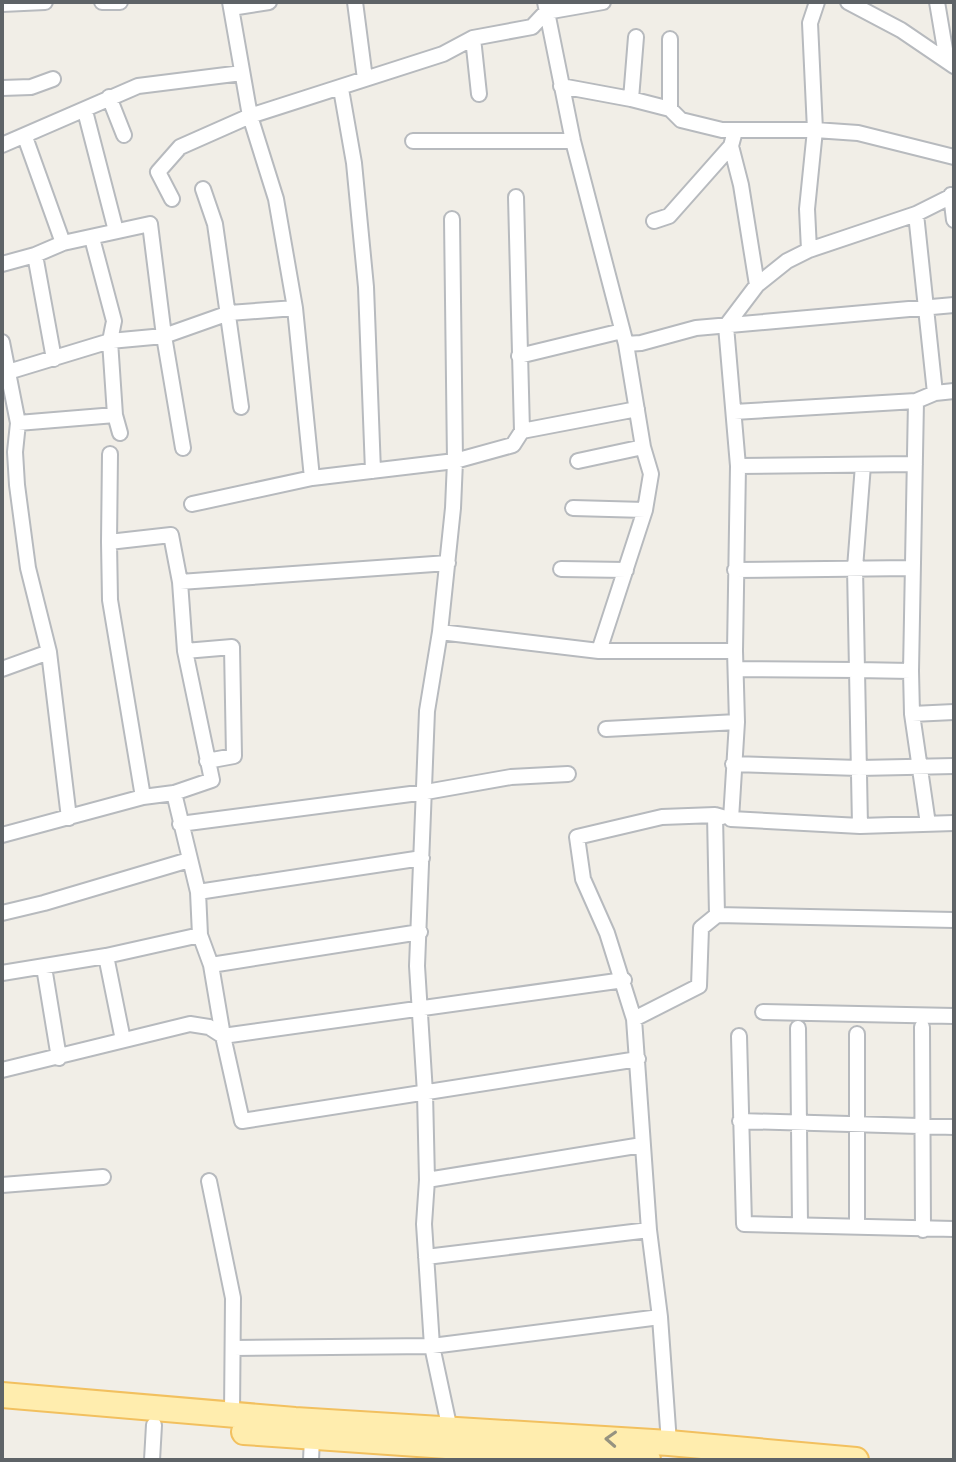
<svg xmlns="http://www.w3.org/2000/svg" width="956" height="1462" font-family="Raleway,sans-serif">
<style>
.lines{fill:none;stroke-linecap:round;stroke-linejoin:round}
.minor-casing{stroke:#b7babe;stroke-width:18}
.primary-casing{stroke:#f2c05f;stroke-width:28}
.minor{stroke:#fff;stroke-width:14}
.primary{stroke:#ffedae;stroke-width:24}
.oneway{stroke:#969380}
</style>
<rect width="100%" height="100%" fill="#f1eee7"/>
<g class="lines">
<g class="minor-casing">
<path id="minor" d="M102,2h18
M355,2l10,77
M545,2l28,139 53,203 17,103 8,27 -6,36 -46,141
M848,2l53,28 53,36
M937,2l10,59
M2,4l43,-2
M231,8l38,-6
M473,38l6,56
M670,39v70
M561,86l70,13 39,10 11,11 41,10h93l43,3 96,24
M2,88l29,-1 22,-8
M341,89l13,74 12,124 7,184
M109,97l15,38
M631,99l5,-62
M85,111l31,120
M735,131l-4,15 10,39 16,100
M25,137l38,106
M413,141h160
M2,145l136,-59 104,-13
M203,189l12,35 26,183
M951,195l3,25
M954,195l-38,19 -107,36 -22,11 -30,24 -31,41 12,140 -3,185 2,71 -6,97 129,7 94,-3
M516,197l6,234
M172,199l-14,-27 22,-25 70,-31 193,-62 30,-16 59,-11 14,-15 57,-10
M916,214l19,179
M654,221l15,-5 62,-70
M809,250l-2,-41 8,-79 -5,-107 7,-21
M35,255l19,104
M2,264l33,-9 28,-12 87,-19 14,112 19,112
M295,308l17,170
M2,342l16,81 -3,29 2,33 11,83 21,84 20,166
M626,344l15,-1 55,-15 258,-23
M519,356l103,-25
M8,372l102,-31 54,-5 65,-23 66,-5 -19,-109 -26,-83 -20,-114
M916,401l-5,270 1,43 16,110
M734,412l182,-11 19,-8 19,-2
M115,415l5,18
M18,423l97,-8 -5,-74 4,-20 -22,-83
M578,461l65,-14
M738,466l177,-2
M192,504l120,-26 143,-17 58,-16 9,-14 115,-22
M573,508l72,2
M109,542l1,-88
M561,569l65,1
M735,570l176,-2
M180,582l268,-19
M440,632l159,19h136
M185,651l47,-4 2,109 -27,5
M2,669l47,-17
M736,669l121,1 -2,-102 8,-103
M912,714l42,-2
M606,729l131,-7
M733,764l126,4 95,-2
M722,817l-7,-2 2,100 237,5
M180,824l246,-32 85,-15 57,-3
M860,826l-3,-156 54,1
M2,835l141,-38 31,-4 38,-13 -27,-129 -5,-69 -9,-47 -62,7 1,58 33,197
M198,892l224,-34
M2,913l42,-10 145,-43
M106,956l17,84
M211,965l209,-33
M44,967l15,91
M2,973l104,-17 94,-21
M624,980l-401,56 19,85 396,-62
M763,1012l191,4
M634,1019l65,-33 2,-58 16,-13
M922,1027l1,203
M798,1028l2,197
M739,1036l5,188 210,5
M2,1070l188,-46 19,3 14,9 -12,-71 -11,-30 -2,-43 -24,-99
M740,1121l214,6
M427,1180l215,-35
M209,1181l24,117 -1,116
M2,1185l101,-8
M857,1227v-193
M649,1230l11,87
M426,1257l223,-27 -15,-211 -27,-86 -24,-54 -6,-42 85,-20 53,-2
M233,1348l199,-2 228,-29 9,126
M450,1430l-18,-84 -8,-122 3,-44 -2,-87 -8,-127 10,-255 13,-79 13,-124 2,-47 -3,-242
M152,1460l2,-35
M311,1460l1,-22"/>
</g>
<g class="primary-casing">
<path id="primary" d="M2,1395l293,25 374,23 187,17
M244,1432l404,28"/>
</g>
<use href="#minor" class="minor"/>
<use href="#primary" class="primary"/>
</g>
<defs><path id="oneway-chevron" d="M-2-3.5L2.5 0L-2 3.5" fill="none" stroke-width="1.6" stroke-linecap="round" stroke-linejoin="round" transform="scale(2)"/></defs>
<use class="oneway" href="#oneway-chevron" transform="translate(611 1439) rotate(-177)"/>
<rect width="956" height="1462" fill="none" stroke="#5e6367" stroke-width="8"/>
</svg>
